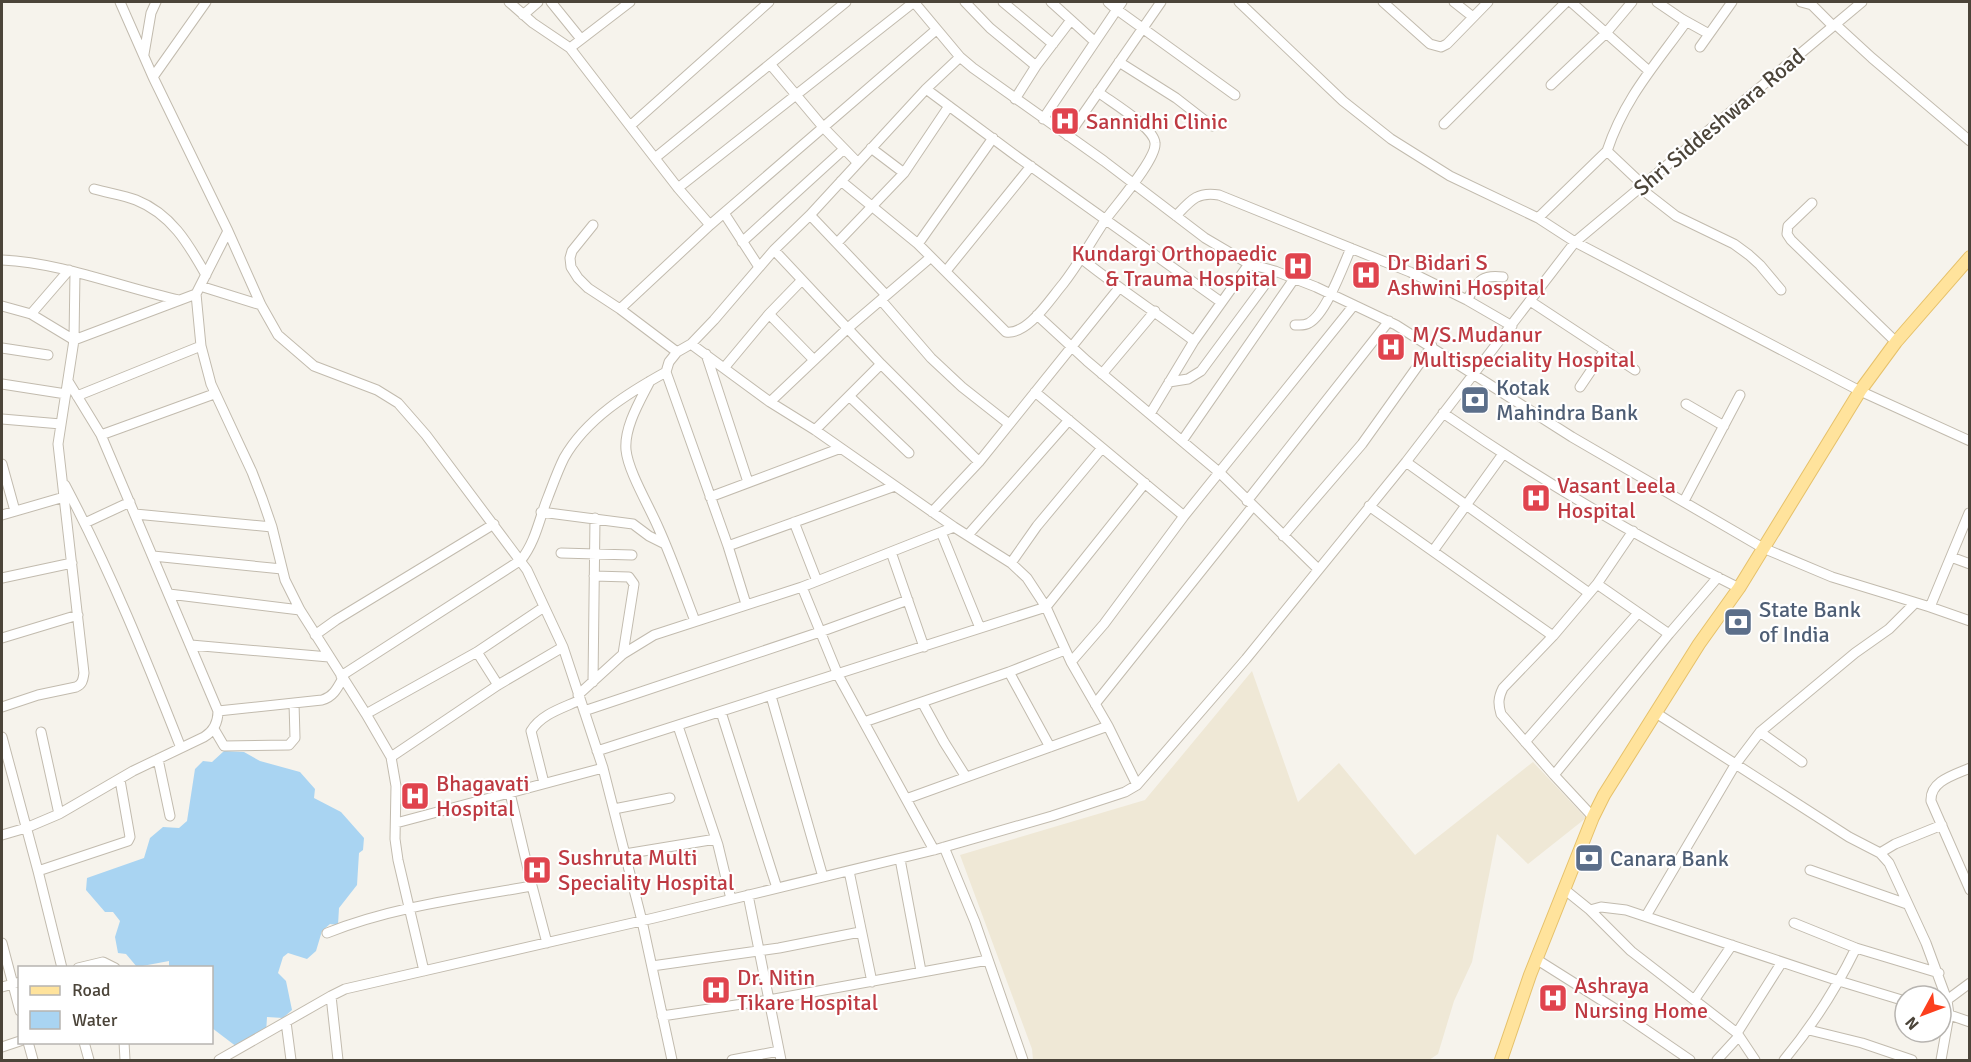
<svg xmlns="http://www.w3.org/2000/svg" width="1971" height="1062" font-family="Signika,sans-serif">
<style>
.education{fill:#efe8d6}
.water{fill:#a9d4f2}
.lines{fill:none;stroke-linecap:round;stroke-linejoin:round}
.minor-casing{stroke:#c2bbae;stroke-width:11}
.major-casing{stroke:#e6c16a;stroke-width:14}
.minor{stroke:#fff;stroke-width:9}
.major{stroke:#ffe39c;stroke-width:12}
.labels{text-anchor:middle;dominant-baseline:central;stroke-width:4.5;stroke-linejoin:round;paint-order:stroke}
.health-label{font-size:22px;fill:#be3a42;stroke:#fff;text-anchor:start}
.street-label{font-size:22px;fill:#4b4439;stroke:#fff}
.service-label{font-size:22px;fill:#4e5e75;stroke:#fff;text-anchor:start}
</style>
<rect width="100%" height="100%" fill="#f6f3ec"/>
<path class="education" d="M1252,671l46,131 41,-39 76,92 118,-93 53,56 -58,46 -31,-30 -25,128 -18,39 -16,53 -9,6h-396l-1,-11 -72,-194 185,-55z"/>
<path class="water" d="M224,751l20,1 16,9 40,11 15,17 -1,9 27,14 23,26 -1,12 -4,3 -2,32 -18,23 -1,17 -8,-1 -8,7 -6,20 -9,8 -19,-6 -5,4 -5,16 8,8 6,29 -9,8 -16,-1 -1,16 -29,14 -25,-19v-60l-43,-1v-6l-32,6 -11,-13 -8,-1 -3,-16 5,-16 -7,-9h-8l-19,-22 1,-12 57,-20 6,-20 13,-11 16,1 8,-7 8,-52 8,-8 9,1z"/>
<g class="lines">
<g class="minor-casing">
<path id="minor" d="M120,2l33,75 75,154 33,74 17,30 36,31 63,24 21,13 28,32 101,135 36,77 40,121 39,153 30,139
M509,2l24,21 37,25 60,78
M551,2l30,37
M914,2l46,55 13,11 131,93 101,77 44,26 26,7 41,16 80,38 176,112 191,111 69,29 98,30 40,14
M965,2l25,26 46,38
M1003,2l50,42
M1108,2l8,7 119,86
M1239,2l104,99 48,38 59,37 88,42 37,24 285,149 110,50
M1383,2l47,42 11,3 6,-3 41,-42
M1454,2l19,15
M1571,2l78,69
M1657,2l25,17 27,15
M1801,2l11,3 21,21
M523,15l15,-13
M1071,20l23,21
M1835,24l37,34 98,83
M1700,47l32,-45
M570,48l60,-46
M144,54l7,-41 5,-11
M1119,62l57,36 36,28
M770,64l53,63 35,36
M153,77l53,-75
M1551,85l55,-52 26,-31
M926,89l93,69 202,144
M1015,99l21,-33 35,-46 -20,-18
M1043,119l79,-117
M1444,124l122,-122
M1068,136l93,-134
M871,148l33,25
M655,158l191,-156
M841,181l77,63 88,88c22,3 44,-33 57,-48 17,-22 28,-43 43,-65 10,-14 51,-60 49,-76 -1,-16 -44,-41 -57,-51
M1643,185l-36,-34c17,-52 48,-86 79,-129
M678,188l236,-186
M1640,188l36,28 58,28 15,11 11,10 21,25
M94,189c14,4 29,6 42,11 35,14 52,43 70,75
M1812,203l-24,23 -1,8 4,6 105,102
M724,213l35,54
M810,215l76,80
M1176,216c14,-15 21,-25 43,-21l191,77 57,28 45,26
M1538,218l69,-67
M593,225l-21,26 -2,7 1,9 7,11 10,10 32,21 57,43
M710,225l-32,-37 -48,-62 139,-124
M742,242l102,-93
M837,243l67,-70 45,-67
M918,244l75,-106
M774,250l107,114 98,98
M1082,259c36,29 75,54 112,82l55,-77
M2,260c61,3 118,27 177,40
M946,271l85,-105
M75,272l-1,68 122,-46 5,52 10,38 41,88 10,26 10,29 13,53 15,30 66,104 25,43 5,29 -1,53 3,21 26,111
M200,286l61,19
M196,294l32,-63
M881,300l50,58 31,29 47,37
M1467,300c11,-18 13,-26 36,-23
M1530,301l105,69
M2,306l29,8 43,26 -16,104 26,229c-1,6 -1,11 -8,14l-38,8 -36,12
M620,309l90,-84 226,-195
M31,314l38,-44
M769,314l45,46
M1037,315l50,46 133,112 98,96
M1295,325c4,0 9,1 14,-2 17,-9 34,-57 42,-75
M691,344l79,58 45,28 139,97 57,36 16,15 19,29 25,55 37,64 29,59
M2,348l46,7
M706,354l42,128
M724,368l45,-54 33,-34
M1102,374l53,-63
M68,381l33,54
M650,381c-10,20 -26,46 -24,69 2,21 23,56 32,77 14,31 25,63 37,94
M1169,382l19,-3 13,-8 74,-100
M2,384l64,10
M1580,387l25,-37
M1035,392l149,124
M77,396l124,-50
M849,396l60,57
M770,402l78,-74 83,-71
M1686,404l38,22
M1443,413c94,65 193,124 296,175
M1150,414l44,-73
M2,419l59,5
M815,430l66,-66
M1182,441l112,-162
M1406,462l183,131
M2,464l13,47
M65,485c45,85 81,174 116,263
M710,497l131,-49
M1247,501l142,-180
M1684,501l56,-106
M1369,506l184,130
M541,512l92,12 16,12 16,8
M932,512l47,-50 140,-174
M135,514l137,13
M2,515l62,-18
M794,522l23,59
M85,523l45,-21
M941,532l39,96
M968,535l101,-115
M1283,536l79,-92 70,-98
M728,546l167,-60
M1433,551l70,-97
M891,552l33,95
M561,553l71,2
M153,556l129,13
M1951,557l19,7
M1011,563l26,-37 65,-78
M594,576l35,1 5,7 -11,70
M2,578l70,-15
M1597,584l36,-53
M169,594l131,16
M746,604l-18,-58 -62,-174 3,-10 8,-10 14,-8 23,-24 60,-70 36,-35 116,-126 34,-32
M1930,607l39,-94
M315,635l21,-15 158,-96
M2,638l76,-23
M191,645l138,12
M477,652l21,33
M1071,662l33,-38 80,-108 170,-211
M1009,672l41,75
M341,676l180,-116c15,-19 18,-41 27,-63 5,-13 10,-27 16,-39 22,-39 64,-65 102,-86
M593,682l2,-164
M578,695l45,-41 31,-19 148,-48
M771,696l52,181
M922,702l22,40 22,35
M1095,704l158,-198
M218,711l104,-11c11,-3 15,-11 21,-22
M584,711l236,-79 88,-32
M721,712l56,176
M1656,713l193,124 31,16 9,10 37,80 21,57 2,15 -8,45
M366,714l111,-62 67,-45
M864,722l145,-50 56,-22
M678,726l40,119 13,54
M214,729l10,17 65,-1 6,-7 -1,-35
M1760,732l42,30
M2,737l36,134 24,97
M1525,742l113,-129
M597,751l449,-144 99,-124
M391,757l107,-72 65,-38
M158,759l12,57
M1970,768c-16,7 -40,13 -39,33l39,89
M1554,775l-53,-61c-3,-10 -3,-16 2,-26l50,-52 44,-52 72,50
M544,783l-13,-52c10,-17 32,-23 49,-31
M510,793l22,93
M906,799l202,-73
M614,809l56,-11
M59,814l74,-43 71,-34c10,-6 14,-14 14,-26l-117,-276 113,-41
M1593,817l-39,-42 115,-141 49,-57
M396,823l207,-55
M2,835l24,-7 33,-14 -18,-82
M944,847l31,75 48,138
M934,850l-96,-175 -36,-88 152,-60
M1880,853l15,-9 47,-19
M625,854l91,-15
M900,859l21,112
M1810,870l97,34
M38,871l90,-30 2,-4 -10,-57
M849,871l23,111
M1564,889l26,21 41,41 106,82 18,27
M748,895l33,165
M1590,910l11,-3 25,3 213,71 66,20
M1646,916l89,-151 25,-33 95,-79 34,-24 26,-26
M1794,923l62,25 83,25
M327,933c65,-26 137,-35 205,-47l15,57
M2,943l18,68
M1536,959l81,51 73,50
M652,966l127,-18 81,-16
M78,968l25,-6 12,6
M2,987l18,-5
M331,996l7,64
M1695,999l37,-54
M1947,1000l23,-17
M1941,1012l29,10
M662,1016l107,-16 219,-40
M286,1022l5,38
M1809,1030l53,13 50,17
M1737,1033l45,-71
M28,1042l5,18
M84,1042l5,18
M124,1042l1,18
M2,1047l18,-6
M219,1060l112,-64 14,-7 309,-71 280,-68 118,-34 73,-24 12,-7 109,-126 160,-197 169,-220 287,-240
M732,1060l47,-9
M1717,1060l22,-24
M1784,1060c29,-35 52,-71 72,-112"/>
</g>
<g class="major-casing">
<path id="major" d="M1501,1060l29,-85 63,-158 11,-22 95,-151 40,-56 121,-197 36,-49 74,-85"/>
</g>
<use href="#minor" class="minor"/>
<use href="#major" class="major"/>
</g>
<defs>
<g id="hospital-square" transform="scale(1.5)"><rect x="-9" y="-9" width="18" height="18" rx="4" fill="#e0444e" stroke="#fff"/><path d="M-5-5h3v3.5h4V-5h3V5h-3V1.5h-4V5h-3Z" fill="#fff"/></g>
<g id="bank-square" transform="scale(1.5)"><rect x="-9" y="-9" width="18" height="18" rx="4" fill="#5c6f8a" stroke="#fff"/><path d="M-6-4H6V4H-6ZM0-2.3a2.3 2.3 0 1 0 0 4.6a2.3 2.3 0 1 0 0-4.6Z" fill="#fff"/></g>
</defs>
<g fill-rule="evenodd">
<use href="#hospital-square" x="1065" y="121"/>
<use href="#hospital-square" x="1298" y="266"/>
<use href="#hospital-square" x="1366" y="275"/>
<use href="#hospital-square" x="1391" y="347"/>
<use href="#bank-square" x="1475" y="400"/>
<use href="#hospital-square" x="1536" y="498"/>
<use href="#bank-square" x="1738" y="622"/>
<use href="#hospital-square" x="415" y="796"/>
<use href="#bank-square" x="1589" y="858"/>
<use href="#hospital-square" x="537" y="870"/>
<use href="#hospital-square" x="716" y="990"/>
<use href="#hospital-square" x="1553" y="998"/>
</g>
<g class="labels">
<g class="health-label">
<text x="1086" y="121">Sannidhi Clinic</text>
<text x="1277" y="253" text-anchor="end">Kundargi Orthopaedic<tspan x="1277" dy="25">&amp; Trauma Hospital</tspan></text>
<text x="1387" y="262">Dr Bidari S<tspan x="1387" dy="25">Ashwini Hospital</tspan></text>
<text x="1412" y="334">M/S.Mudanur<tspan x="1412" dy="25">Multispeciality Hospital</tspan></text>
<text x="1557" y="485">Vasant Leela<tspan x="1557" dy="25">Hospital</tspan></text>
<text x="436" y="783">Bhagavati<tspan x="436" dy="25">Hospital</tspan></text>
<text x="558" y="857">Sushruta Multi<tspan x="558" dy="25">Speciality Hospital</tspan></text>
<text x="737" y="977">Dr. Nitin<tspan x="737" dy="25">Tikare Hospital</tspan></text>
<text x="1574" y="985">Ashraya<tspan x="1574" dy="25">Nursing Home</tspan></text>
</g>
<g class="street-label">
<text transform="translate(1719 122) rotate(-40)">Shri Siddeshwara Road</text>
</g>
<g class="service-label">
<text x="1496" y="387">Kotak<tspan x="1496" dy="25">Mahindra Bank</tspan></text>
<text x="1759" y="609">State Bank<tspan x="1759" dy="25">of India</tspan></text>
<text x="1610" y="858">Canara Bank</text>
</g>
</g>
<rect width="1971" height="1062" fill="none" stroke="#4b4439" stroke-width="6"/>
<rect x="18" y="966" width="195" height="78" fill="#ffffff" stroke="#b7b4b0" stroke-width="1.5"/>
<rect x="30" y="986" width="30" height="9" fill="#ffe39c" stroke="#b7b4b0" stroke-width="1.5"/>
<text x="72" y="996" font-size="18" fill="#4b4439">Road</text>
<rect x="30" y="1011" width="30" height="18" fill="#a9d4f2" stroke="#b7b4b0" stroke-width="1.5"/>
<text x="72" y="1026" font-size="18" fill="#4b4439">Water</text>
<g transform="translate(1923 1014) rotate(229)"><circle r="28" fill="#ffffff" stroke="#b7b4b0" stroke-width="1.5"/>
<path d="M0-4.5L10 22L0 15L-10 22Z" fill="#fc3f1d"/>
<text y="-9" font-size="16" font-weight="bold" text-anchor="middle" fill="#4b4439">N</text>
</g>
</svg>
